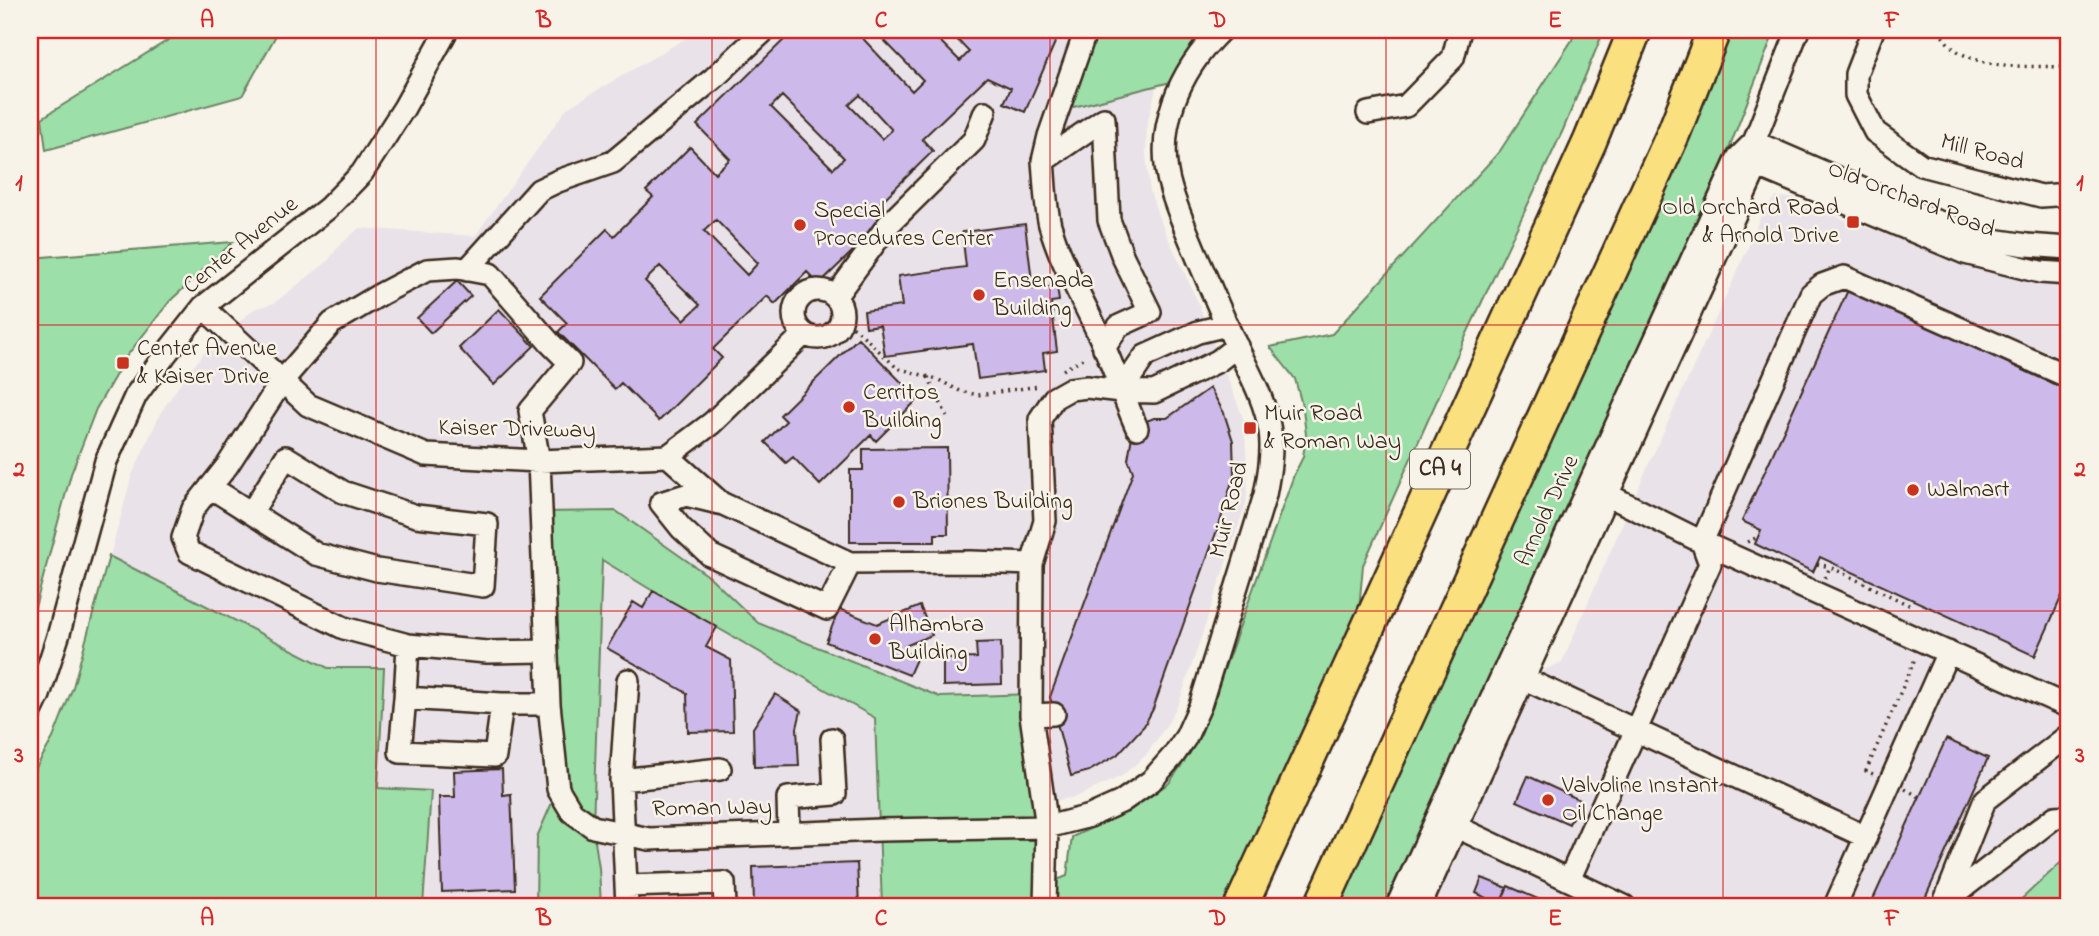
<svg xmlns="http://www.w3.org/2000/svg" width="2099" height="936" font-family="'Indie Flower',sans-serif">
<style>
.built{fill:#eae2e9}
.green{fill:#9ddfa9;stroke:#6c8464;stroke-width:2}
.building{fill:#cdbaea;stroke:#3b2a1e;stroke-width:2;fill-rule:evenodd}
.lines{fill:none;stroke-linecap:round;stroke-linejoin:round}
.minor-casing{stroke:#3b2a1e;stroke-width:26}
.highway-casing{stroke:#3b2a1e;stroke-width:37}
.path{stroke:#3b2a1e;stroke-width:3.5;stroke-dasharray:2 5;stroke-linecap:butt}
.minor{stroke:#f7f3e8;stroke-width:21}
.highway{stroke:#fbe080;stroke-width:32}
.grid{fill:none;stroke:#d62828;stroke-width:2;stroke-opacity:0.55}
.poi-dot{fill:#c8321e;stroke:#f7f3e8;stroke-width:2.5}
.labels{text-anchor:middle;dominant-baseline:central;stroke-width:5;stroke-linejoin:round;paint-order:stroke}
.shield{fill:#f7f3e8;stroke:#73665b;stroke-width:2}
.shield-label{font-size:23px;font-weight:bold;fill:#3b2a1e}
.street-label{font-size:24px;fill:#3b2a1e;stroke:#f7f3e8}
.poi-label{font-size:24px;fill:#3b2a1e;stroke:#f7f3e8;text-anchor:start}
.neatline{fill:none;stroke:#d62828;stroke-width:2.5}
.grid-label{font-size:23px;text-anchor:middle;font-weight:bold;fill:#d62828}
</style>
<rect width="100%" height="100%" fill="#f7f3e8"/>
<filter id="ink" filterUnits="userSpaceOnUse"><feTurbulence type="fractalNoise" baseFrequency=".0143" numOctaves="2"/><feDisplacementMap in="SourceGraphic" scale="14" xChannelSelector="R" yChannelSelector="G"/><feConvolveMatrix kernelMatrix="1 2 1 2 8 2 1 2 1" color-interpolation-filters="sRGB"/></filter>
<g filter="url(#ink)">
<path class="built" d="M700,30h386l-27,81 98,-26 -10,39 -1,32 4,35 9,27 38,82 47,120 4,61 -2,22 -67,200 -13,23 -20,29 -24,21 -46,21 -23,4 -22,-107 -91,3 -182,-74 -48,-46 -94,-66 -74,1 16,277 -21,48 -1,69h-113l8,-114 -53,-4 6,-119 -56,-1 -218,-112 22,-81 29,-63 21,-31 22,-28 50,-44 20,-6 53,-41 12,-16 20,-18 116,8 92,-128z
M1776,197l17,1 64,27 108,28 104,21v581l-55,51h-594l104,-227 38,-17 84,-192 101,-220 16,-40z
M602,559l51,32 222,127 7,188h-281l-2,-38 -6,-41z"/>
<path class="green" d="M177,30h102l-37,66 -196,54 -4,-32 131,-81z
M1086,30h135l-39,49 -124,32z
M1574,30h30l-41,100 -99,210 -101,225 -8,89 -114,252h-359l-7,-188 -222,-127 -51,-31 -9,267 6,41 2,38h-65l1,-69 21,-48 -16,-277 74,-1 94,66 48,46 182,74 91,-3 16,190 20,-8 5,-39 37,-17 31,-17 29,-20 19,-27 13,-22 93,-259 9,-18 3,-22 -3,-26 -8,-30 -25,-32 62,-13 168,-183 72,-111z
M1734,30h41l-48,124 -342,752h-64l369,-813z
M233,242l-63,59 -44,56 -30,52 -25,65 -41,152v-368z
M109,556l219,112h56l-6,120 53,3 -8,115h-393v-128l23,-40 20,-51z
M2069,855v51h-55z"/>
<path class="building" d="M794,30h61l57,61 11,-11 -49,-50h55l31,31 9,-9 -21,-22h111l1,1 -35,81 -21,-9 7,-15 -24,-11 -65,62 11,12 -55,54 11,11 -70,68 -12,-12 -32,32 -8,-8 -54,53 9,9 -63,63 -38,-38 -6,6 -57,-57 9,-9 -27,-27 67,-67 7,7 39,-39 -7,-6 44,-44 25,26 15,-14 -33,-34zM860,95l32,35 -10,9 -33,-34zM782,96l62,62 -11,11 -62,-62zM716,220l42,43 -11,12 -43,-44zM660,266l40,39 -16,15 -39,-39z
M1025,224l8,65 24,-3 2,15 -8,1 6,49 -14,2 2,17 -67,9 -5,-35 -88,12 -5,-31 -14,2 -2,-16 38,-5 -4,-30 68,-9 -4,-35z
M457,281l14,15 -40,37 -14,-15z
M1848,290l221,101v189l-34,76 -215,-99 -7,15 -58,-28 6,-14 -19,-9z
M499,309l35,37 -40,39 -35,-37z
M858,338l60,61 -42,42 -5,-6 -51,50 -27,-28 -7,6 -21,-21 21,-21 -6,-6z
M1210,388l14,25 9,28 1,34 -13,44 -68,190 -9,17 -27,29 -28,16 -18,5 -21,-79 83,-225 -5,-13 4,-23 12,-14 10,-4h13z
M947,448l1,86h-13v8h-85v-72h13v-21z
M653,591l64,36 -11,20 25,13 2,71 -45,1 -1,-39 -80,-45 26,-46 10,6z
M920,606l12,29 -27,11 -2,6 14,5 -8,18 -83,-33 13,-33 38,15z
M1001,642l1,42 -59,2v-27l34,-1 -1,-15z
M775,694l26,17 -4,17 2,38 -45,1 -1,-39z
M1946,739l42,19 -65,145 -5,3h-48z
M502,769l1,26 8,-1 4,95 -73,3 -3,-95h16l-1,-26z
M1528,776l52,24 -11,24 -52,-23z
M857,863l2,43h-105l-1,-39z
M1482,878l25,10 -7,17 -24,-12z
M1508,886l46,20h-55z"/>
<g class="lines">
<g class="minor-casing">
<path id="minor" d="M1873,30l-17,44v21l19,37 46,33 120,31 28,-2
M1368,113l38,-7 47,-48 7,-28
M1754,142l179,78 60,20 34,5 42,3
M1043,161l6,-25 37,-106
M1746,161l219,92 75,19 29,2
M467,270l72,-80 19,-9 55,-19 101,-84 51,-48
M794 314a24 24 0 1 1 48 0a24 24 0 1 1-48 0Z
M835,297l53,-72 86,-85 11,-28
M203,307l105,98 118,50 113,6 129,-5
M1104,348l15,-22 31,-14 -27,-55 -14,-37 -5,-101 -61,42c2,21 2,44 7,64 11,39 32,72 48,108 15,31 25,64 39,95
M1121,391l24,-35 53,-24 29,-7
M668,456l53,47 129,60 120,-1 62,2 -1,151 16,112 -2,79
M668,456l44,-33 92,-89
M210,487l106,67 61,16 106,16 4,-62 -71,-8 -73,-24 -57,-35 -35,56
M1608,495l94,47 367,165
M719,503l-33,-8 -25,8 20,25 29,27 117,54 23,-46
M1032,564l13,-43 -5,-102 14,-21 16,-9 17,-2 34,4 33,1 64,-31 19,-15
M408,645l79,7 60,-1
M1512,673l354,164
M405,698l-5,54 95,4 7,-52
M549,704h-47l-97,-6 3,-53 -64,-17 -155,-76 -6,-14 10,-29 34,-43 55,-85 50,-58 49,-29 46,-24 31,-2 32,6 60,69 20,20 -40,48 9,50 10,243 9,85 14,23 21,15 56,12 231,-9 167,-3 43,-11 31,-14 30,-21 22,-25 13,-19 14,-31 65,-211c4,-21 8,-43 5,-64 -5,-31 -20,-57 -33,-84 -14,-29 -26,-59 -39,-88 -9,-23 -20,-46 -27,-70 -18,-59 8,-118 50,-159
M30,714l9,-19 20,-62 47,-172 30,-66 29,-40 38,-48 125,-99 34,-35 42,-65 43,-78
M1031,715l23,-1
M621,780l99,-11
M1457,827l167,79
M789,833l-1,-35 47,-4 -3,-55
M1569,880l141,-316 -8,-22 109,-248 11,-9 22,-8 225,100
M626,886l98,-3 1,23
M1946,901l109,-84 14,-1
M1944,903l41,-103 84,-65
M627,906l-6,-126 7,-100
M1397,906l341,-748 16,-16 44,-112
M1420,906l337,-740 -3,-24
M1835,906l113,-254"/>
</g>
<g class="highway-casing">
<path id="highway" d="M1241,906l349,-765 45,-111
M1321,906l353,-774 40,-102"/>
</g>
<path class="path" d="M1939,30c21,44 90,35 130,37
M841,319l14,9 42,40 40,11 23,12 18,4 61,-9
M1063,370l24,-14
M928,377l19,39
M1747,542l11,-5
M1817,564l13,3
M1825,578l5,-11 79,38
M1873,774l-7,-3 50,-114
M1905,789l15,8"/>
<use href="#minor" class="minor"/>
<use href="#highway" class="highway"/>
</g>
</g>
<path class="grid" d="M376,30v876M712,30v876M1050,30v876M1386,30v876M1723,30v876M30,325h2039M30,611h2039"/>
<g class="poi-dot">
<rect x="1846" y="215" width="14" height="14" rx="3.5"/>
<circle cx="800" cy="225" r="7"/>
<circle cx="979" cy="295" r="7"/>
<rect x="116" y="356" width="14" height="14" rx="3.5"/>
<circle cx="849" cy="407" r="7"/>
<rect x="1243" y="421" width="14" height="14" rx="3.5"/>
<circle cx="1913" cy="490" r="7"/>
<circle cx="899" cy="502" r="7"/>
<circle cx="875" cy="639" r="7"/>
<circle cx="1548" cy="800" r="7"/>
</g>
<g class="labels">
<rect class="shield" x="1410" y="449.5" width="60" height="39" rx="5"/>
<g class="shield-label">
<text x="1440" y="469">CA 4</text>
</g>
<g class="street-label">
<text transform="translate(1982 153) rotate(15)">Mill Road</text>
<text transform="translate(1911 200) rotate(21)">Old Orchard Road</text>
<text transform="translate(241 246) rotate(-39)">Center Avenue</text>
<text transform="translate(517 430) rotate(1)">Kaiser Driveway</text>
<text transform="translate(1230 510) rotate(-76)">Muir Road</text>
<text transform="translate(1548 511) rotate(-65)">Arnold Drive</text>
<text transform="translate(712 809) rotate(-1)">Roman Way</text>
</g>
<g class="poi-label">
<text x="1839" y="208" text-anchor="end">Old Orchard Road<tspan x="1839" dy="28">&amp; Arnold Drive</tspan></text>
<text x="814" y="211">Special<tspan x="814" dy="28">Procedures Center</tspan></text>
<text x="993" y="281">Ensenada<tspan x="993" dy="28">Building</tspan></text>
<text x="137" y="349">Center Avenue<tspan x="137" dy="28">&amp; Kaiser Drive</tspan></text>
<text x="863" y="393">Cerritos<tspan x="863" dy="28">Building</tspan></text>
<text x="1264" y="414">Muir Road<tspan x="1264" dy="28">&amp; Roman Way</tspan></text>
<text x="1927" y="490">Walmart</text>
<text x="913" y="502">Briones Building</text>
<text x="889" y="625">Alhambra<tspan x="889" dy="28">Building</tspan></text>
<text x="1562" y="786">Valvoline Instant<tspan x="1562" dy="28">Oil Change</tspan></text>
</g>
</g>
<rect width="2099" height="936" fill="none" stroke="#f7f3e8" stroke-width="77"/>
<rect x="38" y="38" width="2022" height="860" class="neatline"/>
<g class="grid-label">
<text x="207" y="27">A</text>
<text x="544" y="27">B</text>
<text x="881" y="27">C</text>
<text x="1218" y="27">D</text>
<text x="1555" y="27">E</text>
<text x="1892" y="27">F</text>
<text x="19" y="190">1</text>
<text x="2080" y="190">1</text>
<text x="19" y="476">2</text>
<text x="2080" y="476">2</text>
<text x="19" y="762">3</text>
<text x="2080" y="762">3</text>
<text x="207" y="925">A</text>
<text x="544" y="925">B</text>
<text x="881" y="925">C</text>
<text x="1218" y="925">D</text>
<text x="1555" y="925">E</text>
<text x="1892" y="925">F</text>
</g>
</svg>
